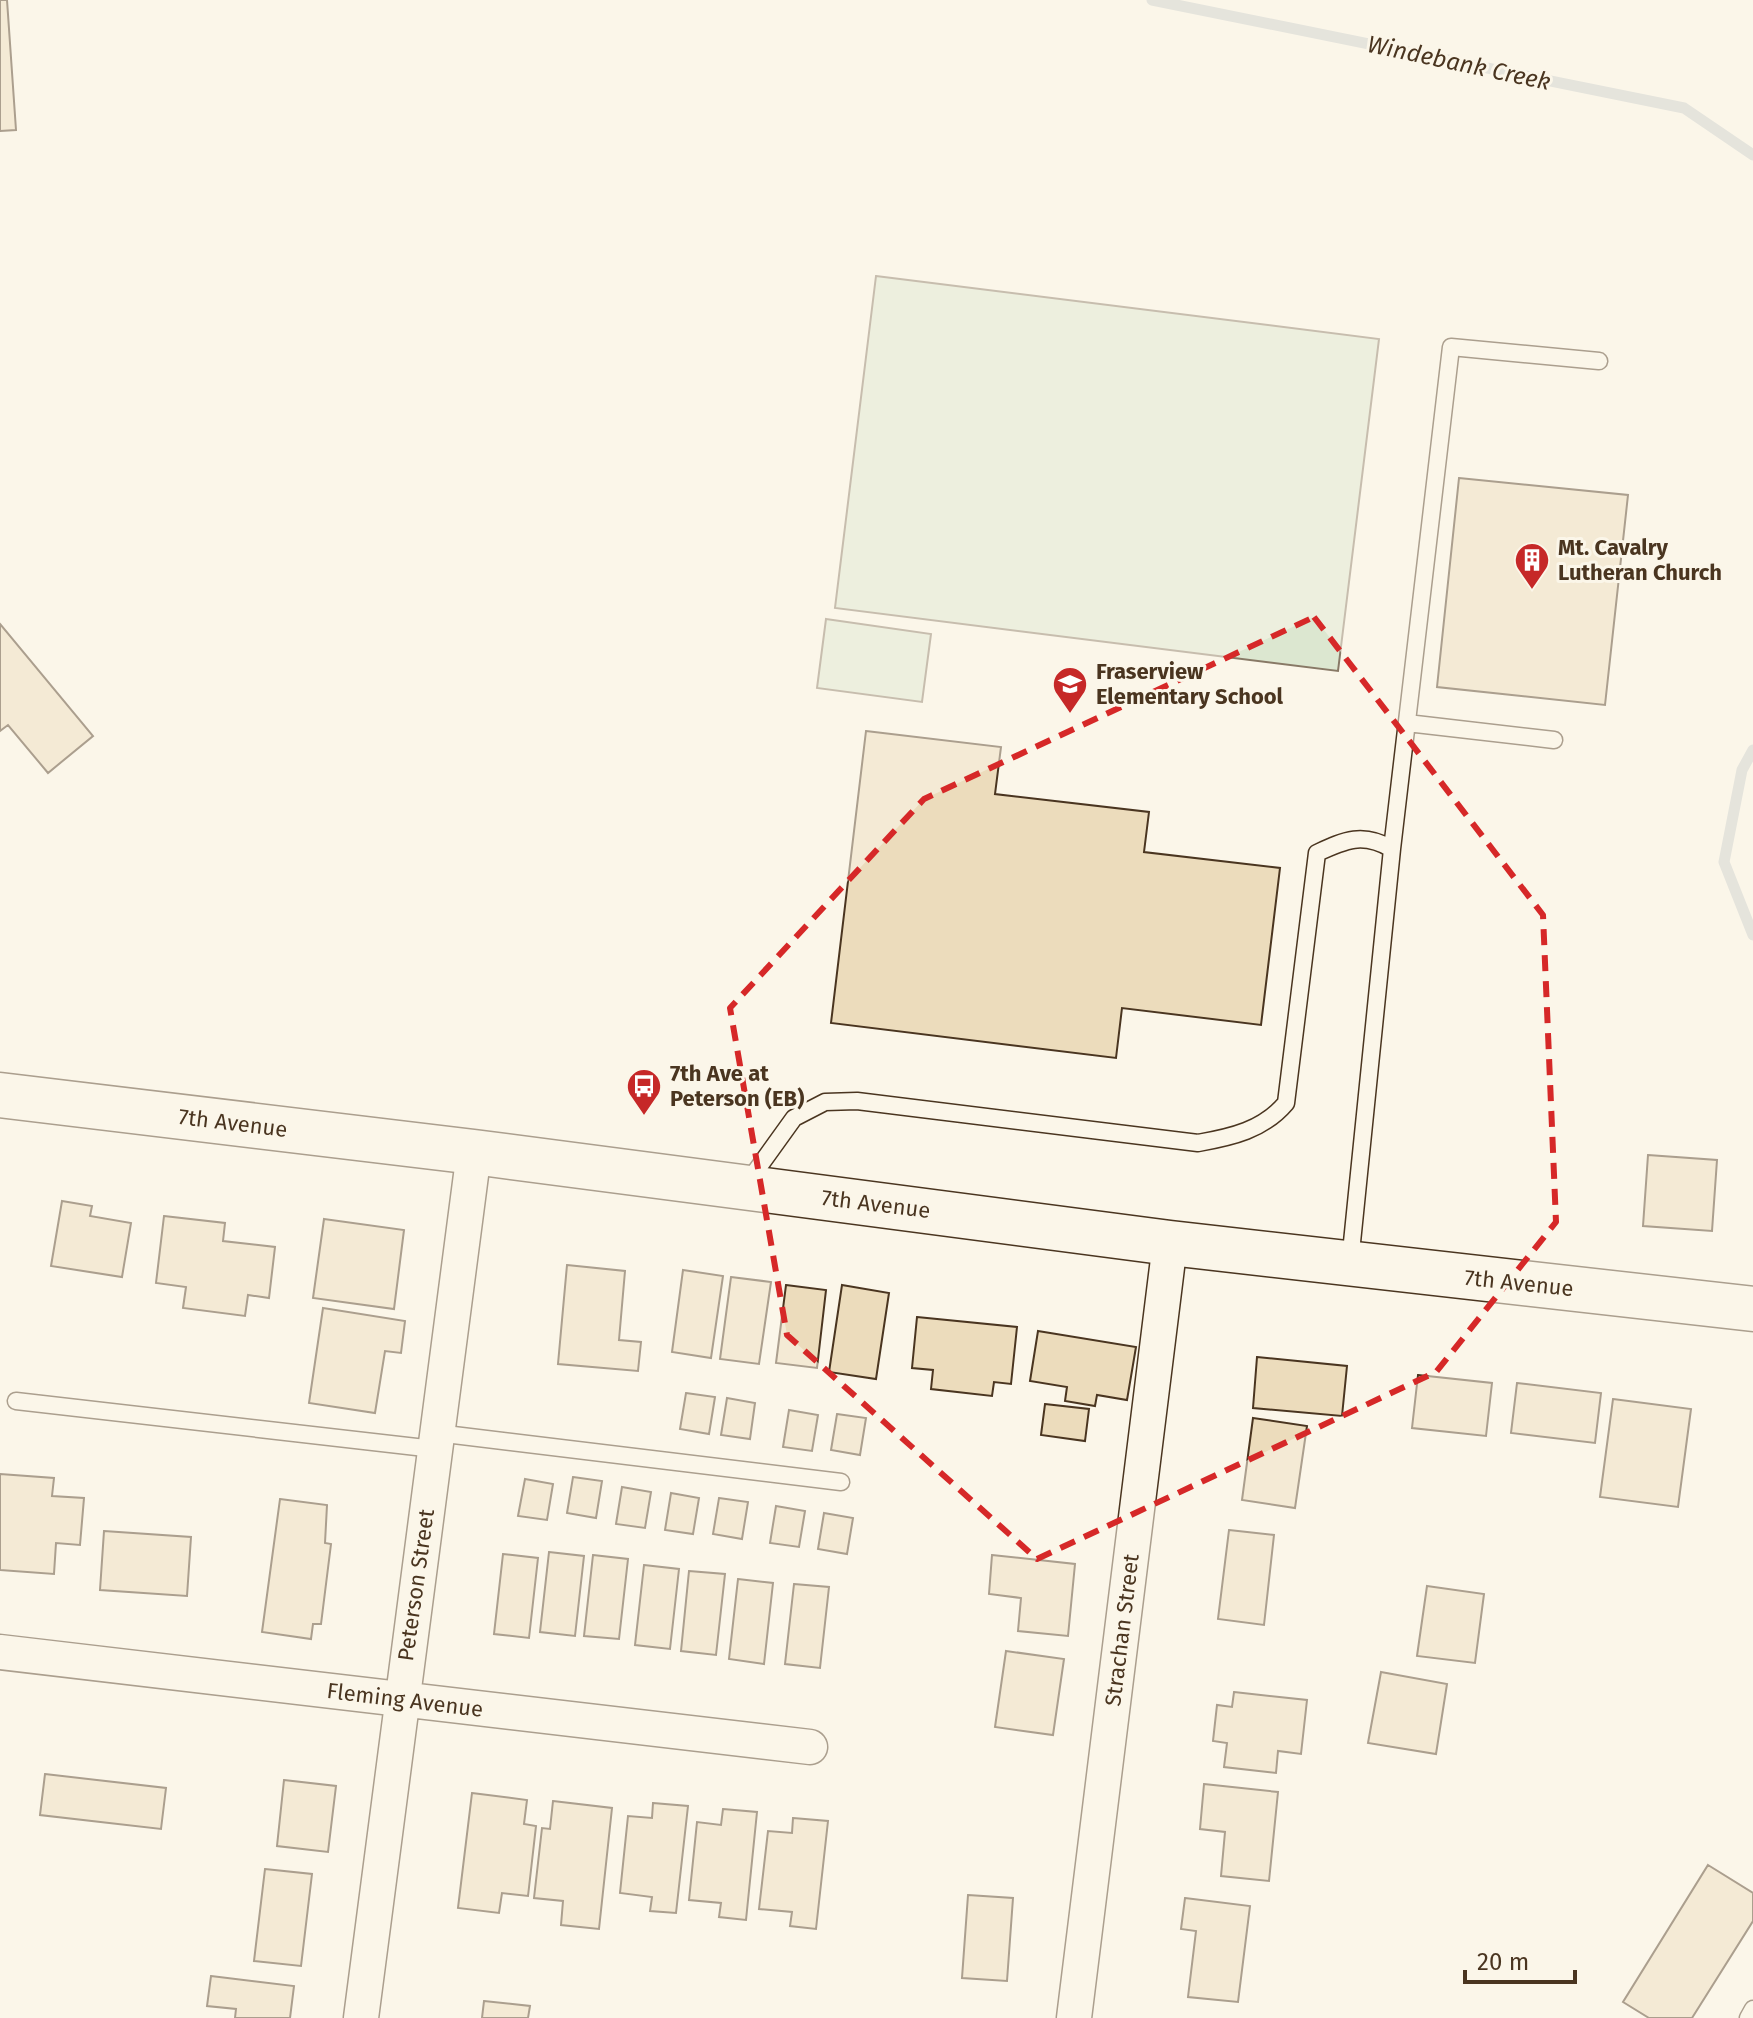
<svg xmlns="http://www.w3.org/2000/svg" width="1753" height="2018" font-family="'Fira Sans',sans-serif">
<style>
.green{fill:#dce7d0;stroke:#887966;stroke-width:2}
.lines{fill:none;stroke-linecap:round;stroke-linejoin:round}
.stream{stroke:#c9cecd;stroke-width:11}
.building{fill:#ecdcbc;stroke:#4a3520;stroke-width:2}
.lane-casing{stroke:#4a3520;stroke-width:19}
.street-casing{stroke:#4a3520;stroke-width:37}
.secondary-casing{stroke:#4a3520;stroke-width:47}
.lane{stroke:#fbf6e9;stroke-width:16}
.street{stroke:#fbf6e9;stroke-width:34}
.secondary{stroke:#fbf6e9;stroke-width:44}
.marked{fill:none;stroke:#d62828;stroke-width:6;stroke-dasharray:16 10;stroke-linejoin:round}
.labels{text-anchor:middle;dominant-baseline:central;stroke-width:6;stroke-linejoin:round;paint-order:stroke}
.poi-label{font-size:22px;font-weight:bold;fill:#4a3520;stroke:#fbf6e9;text-anchor:start}
.street-label{font-size:22px;fill:#4a3520;stroke:#fbf6e9}
.water-label{font-size:24px;font-style:italic;fill:#4a3520;stroke:#fbf6e9}
</style>
<rect width="100%" height="100%" fill="#fbf6e9"/>
<path class="green" d="M876,276l503,63 -41,332 -503,-63z
M826,619l105,15 -9,68 -105,-14z"/>
<g class="lines">
<path class="stream" d="M1152,0l532,108 69,47
M1753,750l-11,20 -18,92 29,73"/>
</g>
<path class="building" d="M0,0h7l9,130 -16,1z
M1459,478l169,17 -23,210 -168,-18z
M0,624l93,112 -45,37 -40,-48 -8,6z
M866,731l135,16 -6,47 154,18 -5,40 136,16 -19,157 -139,-17 -6,50 -285,-35z
M1648,1155l69,5 -5,71 -69,-5z
M62,1201l30,5 -2,10 41,7 -9,54 -71,-11z
M164,1216l61,7 -2,18 52,6 -6,51 -21,-3 -3,21 -62,-8 3,-21 -30,-4z
M324,1219l80,11 -10,79 -81,-11z
M567,1265l58,6 -6,69 22,2 -3,29 -80,-7z
M683,1270l40,6 -12,82 -39,-6z
M731,1277l40,5 -12,82 -39,-5z
M786,1285l40,5 -9,78 -41,-5z
M842,1285l47,8 -13,86 -47,-7z
M323,1308l82,13 -4,32 -16,-2 -10,62 -66,-10z
M917,1317l100,10 -6,57 -17,-2 -2,14 -61,-7 2,-19 -21,-2z
M1038,1331l98,16 -9,53 -30,-5 -2,11 -30,-5 2,-14 -37,-6z
M1257,1357l90,9 -5,50 -89,-8z
M1418,1375l74,8 -6,53 -74,-8z
M1517,1383l84,10 -6,50 -84,-10z
M686,1393l29,4 -6,37 -29,-5z
M727,1398l28,5 -5,36 -29,-4z
M1613,1399l78,10 -13,98 -78,-10z
M1045,1404l44,5 -4,32 -44,-6z
M789,1410l29,5 -6,36 -29,-4z
M837,1414l29,4 -6,37 -29,-5z
M1253,1418l54,8 -12,82 -53,-8z
M0,1474l54,4 -2,18 32,2 -4,47 -24,-2 -2,31 -54,-4z
M573,1477l29,4 -6,37 -29,-5z
M525,1479l28,5 -6,36 -29,-4z
M622,1487l29,5 -6,36 -29,-4z
M671,1493l28,5 -6,36 -28,-4z
M719,1498l29,4 -6,37 -29,-5z
M280,1499l47,6 -2,38 6,1 -10,80h-8l-2,15 -49,-7z
M776,1506l29,5 -6,36 -29,-4z
M824,1513l29,5 -6,36 -29,-5z
M1229,1530l45,5 -10,90 -46,-6z
M104,1531l87,6 -4,59 -87,-6z
M549,1552l35,4 -9,80 -35,-4z
M503,1554l35,4 -9,80 -35,-4z
M593,1555l35,4 -9,80 -35,-3z
M992,1555l83,9 -7,72 -50,-5 3,-33 -32,-4z
M644,1565l35,4 -9,80 -35,-4z
M689,1571l36,3 -9,81 -35,-4z
M738,1579l35,4 -9,81 -35,-5z
M794,1584l35,3 -9,81 -35,-4z
M1427,1586l57,8 -9,69 -58,-7z
M1006,1651l58,8 -11,76 -58,-8z
M1381,1672l66,12 -11,70 -68,-11z
M1234,1692l73,8 -6,54 -23,-3 -2,22 -52,-6 3,-24 -14,-2 4,-36 15,2z
M45,1774l121,14 -5,41 -121,-14z
M284,1780l52,6 -8,66 -51,-6z
M1204,1784l74,8 -9,89 -48,-5 4,-44 -25,-3z
M472,1793l55,7 -3,24 12,2 -8,70 -26,-3 -3,20 -41,-5z
M553,1801l59,7 -13,121 -38,-4 2,-24 -29,-3 8,-70 8,1z
M653,1803l35,3 -12,107 -26,-2 2,-14 -32,-4 8,-77 24,2z
M723,1809l34,3 -11,108 -27,-3 2,-14 -32,-3 8,-78 24,3z
M793,1818l35,3 -12,108 -26,-3 2,-14 -33,-3 9,-78 24,2z
M1708,1865l45,28v28l-61,97h-43l-26,-16z
M265,1869l47,5 -11,92 -47,-5z
M968,1895l45,3 -6,83 -45,-3z
M1185,1898l65,8 -12,96 -50,-5 8,-66 -15,-2z
M211,1976l83,10 -4,32h-55l1,-9 -29,-3z
M484,2001l46,5 -2,12h-46z"/>
<g class="lines">
<g class="lane-casing">
<path id="lane" d="M1407,723l147,17
M1392,849l59,-502 148,14
M748,1182l46,-64 31,-16 32,-1 341,42c34,-6 65,-13 88,-40l31,-250c28,-13 46,-21 75,-4l-42,413
M16,1401l418,48
M437,1433l404,49
M1748,2018l5,-9"/>
</g>
<g class="street-casing">
<path id="street" d="M0,1652l810,95
M361,2018l113,-866
M1074,2018l96,-775"/>
</g>
<g class="secondary-casing">
<path id="secondary" d="M0,1095l474,57 696,91 583,66"/>
</g>
<use href="#lane" class="lane"/>
<use href="#street" class="street"/>
<use href="#secondary" class="secondary"/>
</g>
<path d="M0 0H1753V2018H0ZM1314,617l229,298 13,307 -120,150 -399,187 -250,-224 -57,-327 194,-209z" fill="#fbf6e9" fill-opacity=".55" fill-rule="evenodd"/>
<path class="marked" d="M1314,617l229,298 13,307 -120,150 -399,187 -250,-224 -57,-327 194,-209z"/>
<defs>
<g id="building-pin" transform="scale(1.8)"><path d="M0 17L-7.5 6A9.5 9.5 0 1 1 7.5 6Z" fill="#c62828" stroke="#fbf6e9"/><path d="M-4-6H4V6H1V3H-1V6H-4ZM-2.5-4.3h1.7v1.8h-1.7ZM.8-4.3h1.7v1.8H.8ZM-2.5-1h1.7V.8h-1.7ZM.8-1h1.7V.8H.8Z" fill="#fff"/></g>
<g id="school-pin" transform="scale(1.8)"><path d="M0 17L-7.5 6A9.5 9.5 0 1 1 7.5 6Z" fill="#c62828" stroke="#fbf6e9"/><path d="M0-5L7-2L0 1L-7-2ZM-4 1L0 2.5L4 1V4Q0 6-4 4Z" fill="#fff"/></g>
<g id="bus-pin" transform="scale(1.8)"><path d="M0 17L-7.5 6A9.5 9.5 0 1 1 7.5 6Z" fill="#c62828" stroke="#fbf6e9"/><path d="M-5-6H5V4H4V6H2V4H-2V6H-4V4H-5ZM-3.5-4V0h7V-4ZM-3.5 1.2v1.5H-2V1.2ZM2 1.2v1.5H3.5V1.2Z" fill="#fff"/></g>
</defs>
<g fill-rule="evenodd">
<use href="#building-pin" x="1532" y="560"/>
<use href="#school-pin" x="1070" y="684"/>
<use href="#bus-pin" x="644" y="1086"/>
</g>
<g class="labels">
<g class="poi-label">
<text x="1558" y="547">Mt. Cavalry<tspan x="1558" dy="25">Lutheran Church</tspan></text>
<text x="1096" y="671">Fraserview<tspan x="1096" dy="25">Elementary School</tspan></text>
<text x="670" y="1073">7th Ave at<tspan x="670" dy="25">Peterson (EB)</tspan></text>
</g>
<g class="street-label">
<text transform="translate(233 1123) rotate(7)">7th Avenue</text>
<text transform="translate(876 1204) rotate(7)">7th Avenue</text>
<text transform="translate(1519 1283) rotate(6)">7th Avenue</text>
<text transform="translate(416 1585) rotate(-82)">Peterson Street</text>
<text transform="translate(1122 1630) rotate(-83)">Strachan Street</text>
<text transform="translate(405 1700) rotate(7)">Fleming Avenue</text>
</g>
<g class="water-label">
<text transform="translate(1459 63) rotate(12)">Windebank Creek</text>
</g>
</g>
<path d="M1465 1970v12h110v-12" fill="none" stroke="#4a3520" stroke-width="4"/>
<text x="1477" y="1970" font-size="24" fill="#4a3520" stroke="#fbf6e9" stroke-width="6" paint-order="stroke">20 m</text>
</svg>
